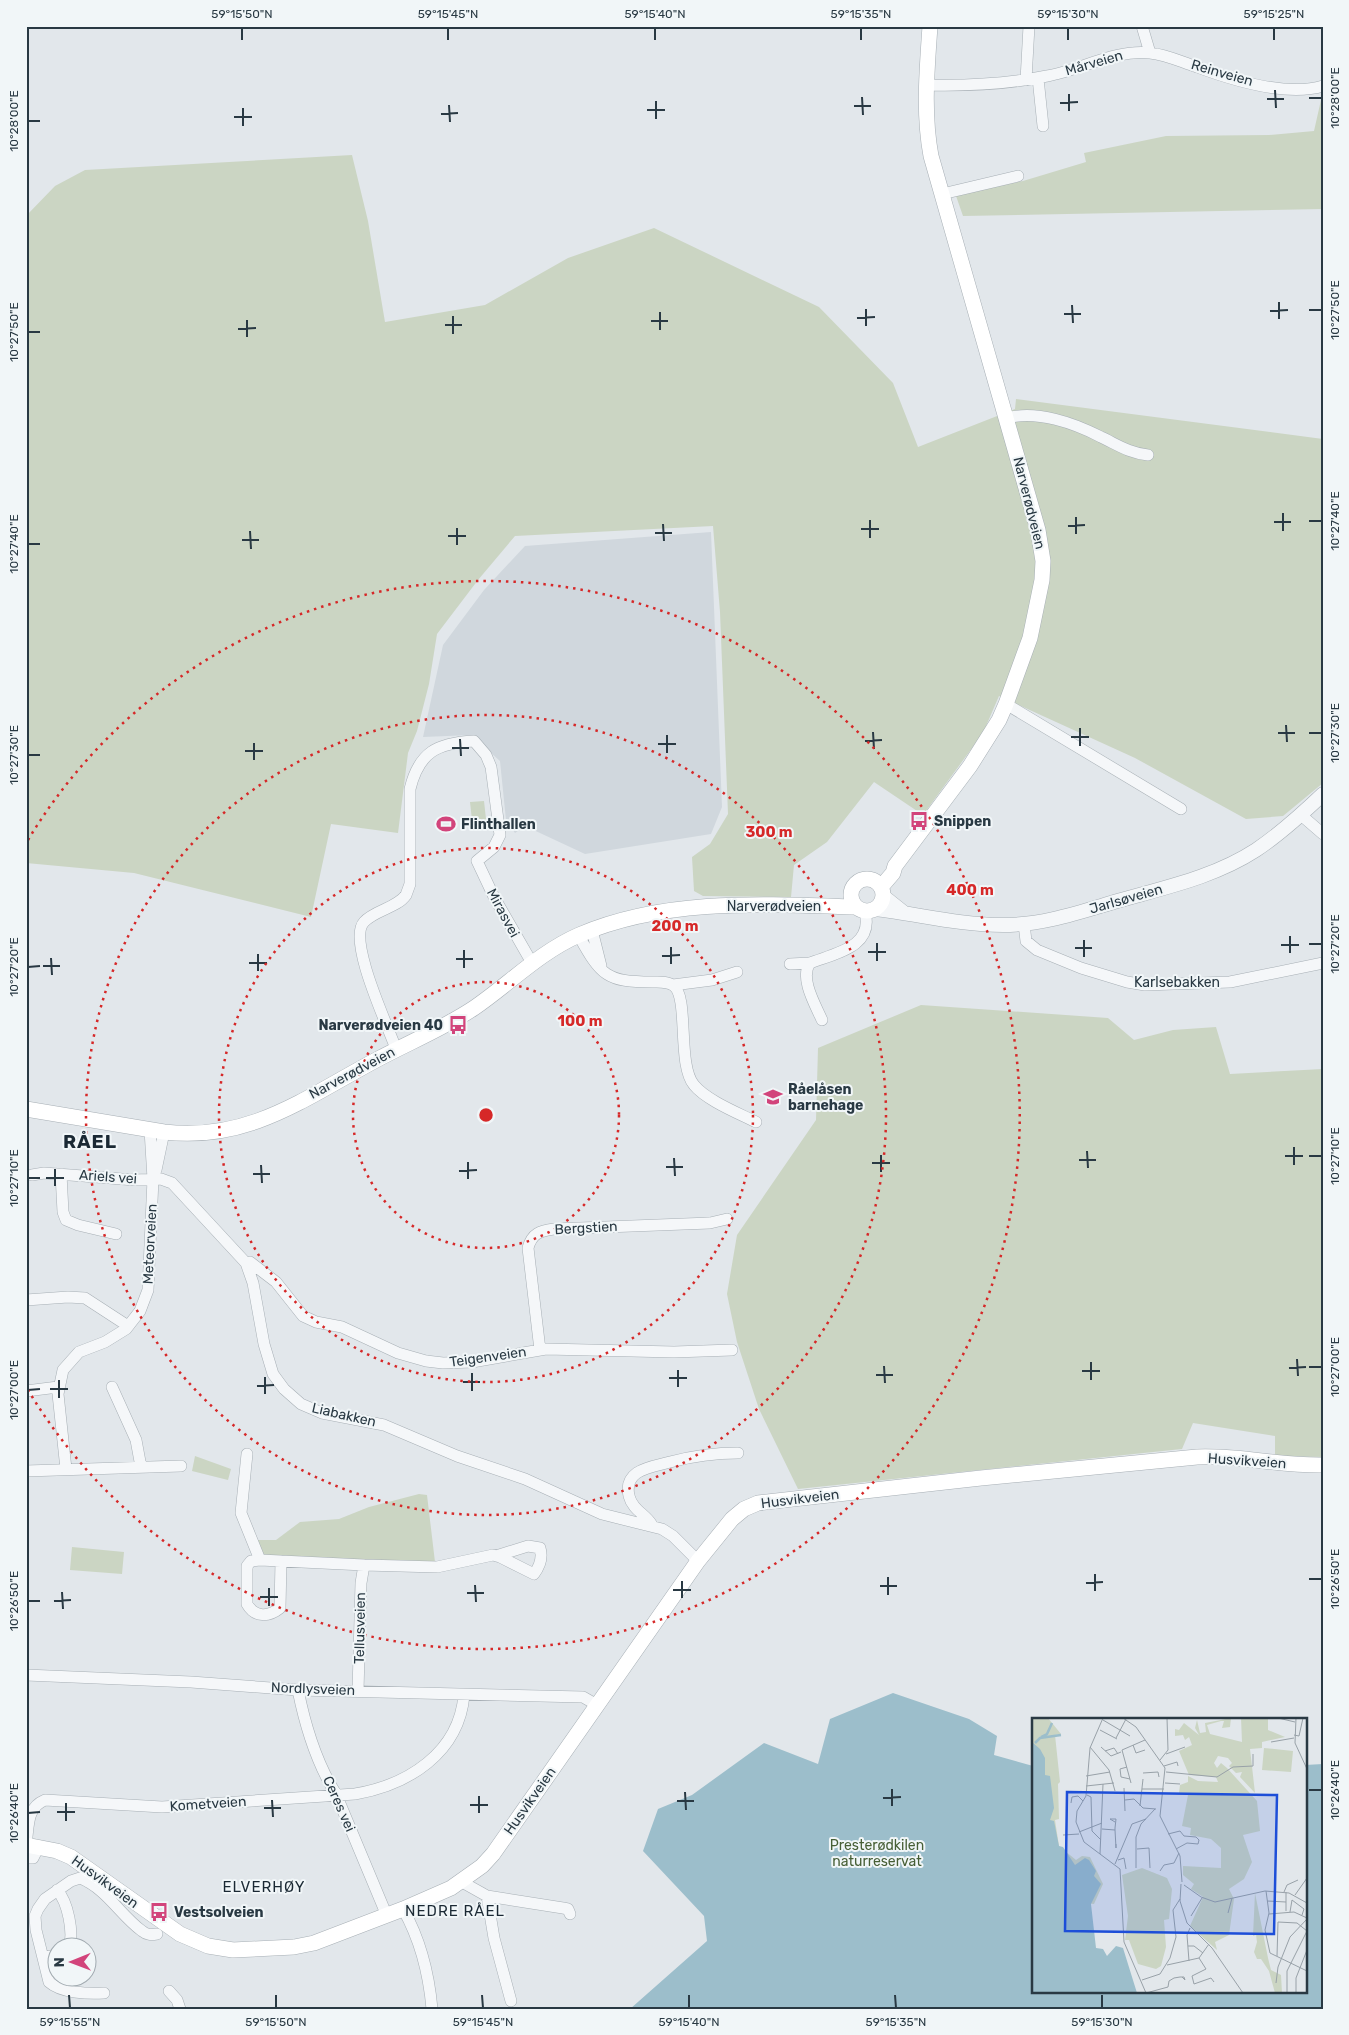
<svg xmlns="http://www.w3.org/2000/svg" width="1349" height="2035" font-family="Rubik,sans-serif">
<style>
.built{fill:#d0d7dd}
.green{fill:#cbd5c3}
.water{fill:#9cbecb}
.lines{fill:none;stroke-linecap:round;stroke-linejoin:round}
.minor-casing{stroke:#a7afb5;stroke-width:12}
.tertiary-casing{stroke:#a7afb5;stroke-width:15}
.secondary-casing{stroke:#a7afb5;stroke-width:16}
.minor{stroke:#f5f7f9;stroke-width:11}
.tertiary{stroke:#f5f7f9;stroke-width:14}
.secondary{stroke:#fff;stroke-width:15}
.ticks{fill:none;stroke:#293943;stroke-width:2}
.ring{fill:none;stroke:#d62828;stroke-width:2.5;stroke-dasharray:2.5 5}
.labels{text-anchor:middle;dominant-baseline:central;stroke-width:4;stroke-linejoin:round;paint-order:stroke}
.street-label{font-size:14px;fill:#293943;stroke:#f1f6f8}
.poi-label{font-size:14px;font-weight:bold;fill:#293943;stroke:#f1f6f8;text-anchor:start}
.park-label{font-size:14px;fill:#475f36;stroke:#f1f6f8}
.neighbourhood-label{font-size:15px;letter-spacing:1px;fill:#1b2934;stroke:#f1f6f8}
.district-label{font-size:19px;font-weight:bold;letter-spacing:1px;fill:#1b2934;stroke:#f1f6f8}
.inset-river{fill:none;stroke:#9cbecb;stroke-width:2.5}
.inset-road{fill:none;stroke:#98a1a8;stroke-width:1}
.view{fill:#1d4ed8;fill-opacity:0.15;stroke:#1d4ed8;stroke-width:2.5}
.inset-edge{fill:none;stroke:#293943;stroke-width:2.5}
.centre{fill:#d62828;stroke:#f1f6f8;stroke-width:2.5}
.ring-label{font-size:15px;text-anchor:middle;font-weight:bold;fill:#d62828;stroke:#f1f6f8;stroke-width:4;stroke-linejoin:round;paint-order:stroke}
.neatline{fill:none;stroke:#293943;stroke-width:2}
.ticks-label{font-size:12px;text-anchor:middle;fill:#293943}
</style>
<rect width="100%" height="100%" fill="#e2e7eb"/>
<path class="built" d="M711,532l11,275 -11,27 -126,20 -60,-28 -10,7 -9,-13 -6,-59 -29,-26 -48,2 20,-92 41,-55 41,-44z"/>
<path class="green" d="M1323,91v118l-360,7 -8,-23 68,-12 63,-19 -2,-9 82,-17 103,-1 45,-4z
M352,155l16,66 17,101 100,-17 83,-47 86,-30 165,79 74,76 25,64 97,-38 1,-10 307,40v344l-40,33 -37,3 -111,-61 -136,-62 -16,37 -60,82 -49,-33 -47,60 -33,23 -3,32 -88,-1 -9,-5 -2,-34 18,-13 18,-30 -8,-202 -7,-86 -198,10 -37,44 -41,54 -8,50 -12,47 -9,22 -10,80 -67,-9 -20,93 -177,-44 -108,-10v-647l29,-30 30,-16z
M484,801l3,27 -14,1 -3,-27z
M921,1005l187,13 26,22 39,-10 43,-3 14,47 93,-5v388l-48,-1v-20l-82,-13 -11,26 -384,40 -39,-80 -22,-67 -10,-48 10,-59 79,-115 2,-72z
M195,1456l36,13 -3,11 -36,-9z
M419,1494l8,1 8,67 -171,-4 -8,-18h20l24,-18 39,-3 30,-12z
M72,1547l52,5 -2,22 -52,-4z"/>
<path class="water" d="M893,1693l76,26 28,17 -3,19 39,11v225h272v-226l18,-1v245h-693l77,-68 -3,-25 -61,-65 15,-42 34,-14 72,-52 54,21 12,-45z"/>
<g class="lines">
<g class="minor-casing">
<path id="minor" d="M1142,26l8,27
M1038,78l5,48
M1026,80l3,-54
M926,85c40,1 82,-1 121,-9 34,-6 68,-27 103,-23 18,2 31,9 47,14 35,13 90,30 126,19
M942,194l76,-18
M1007,418c30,-8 67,5 94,19 17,8 28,16 47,18
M1006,704l175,105
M1301,815l22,19
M1024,924l2,17 11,9 44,18 46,14 18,3 85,-3 93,-19
M592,930l9,36
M579,936c22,40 28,46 73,46 7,0 16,-1 22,4 15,12 3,79 20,99 12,15 44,28 62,37
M790,964l20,-1
M673,985l39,-5 25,-8
M822,1020c-6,-14 -23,-42 -12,-57 26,-10 64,-16 55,-51
M396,1049c-8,-23 -49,-109 -32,-127 11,-12 33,-14 42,-27l4,-11v-95c9,-37 27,-46 64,-48l12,14 5,12 9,68 -6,12 -17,14 17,36 38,66
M156,1170l8,-38
M61,1174l2,38 3,8 12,5 38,9
M32,1175l12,-2 91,7 26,-1 11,4 74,80 7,20 11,61 9,30 11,15 17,15 21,9 62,12 73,31 68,23 77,35 60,15 11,7 25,25
M246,1263l4,-1 26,20 27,34 13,6 26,5 56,26 28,8 17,2 29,-1 74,-13 128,3 58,-2
M26,1300l42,-3 17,1 43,28
M540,1350l-12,-102c4,-15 12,-17 26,-19l156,-6 17,-4
M112,1387l24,53 5,27
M26,1391l32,-4
M247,1454l-6,59 19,47
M66,1469l-8,-75 5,-24 16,-18 26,-10 21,-13 14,-18 8,-21 5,-111 -3,-49
M26,1471l155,-5
M652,1525c-6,-11 -19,-14 -23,-29 -6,-27 23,-29 41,-34 23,-6 43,-9 68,-9
M281,1561l-1,47c-11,9 -25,10 -33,-4v-38l4,-5 9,-1 104,5
M26,1675l165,7 107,8 285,7 14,8
M298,1690c7,35 19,74 38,104l51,122
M358,1691l3,-108 3,-18 73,2 56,-12 7,2 34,17c6,-8 9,-16 6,-26l-12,-2 -32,10
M26,1845c3,-19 0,-37 19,-45l117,7 193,-13c53,-9 104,-41 109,-99
M26,1858h7l6,-12
M462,1882l25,14 76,12 5,1 2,5
M57,1890c11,12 17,43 12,58
M487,1896l7,42 17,63
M403,1909c17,30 26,66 29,100
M44,1957l14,-2
M169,1991l8,9 3,9
M104,1993c-16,1 -43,0 -55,-11l-13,-52 -1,-14 3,-7 7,-10 26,-18 9,-3c27,11 40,37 62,53 5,4 9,4 15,3"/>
</g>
<g class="tertiary-casing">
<path id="tertiary" d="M883,896l20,16
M875,909c43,5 84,16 128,16 39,0 74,-12 111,-23 48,-14 99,-24 142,-52 24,-16 46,-36 67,-56"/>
</g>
<g class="secondary-casing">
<path id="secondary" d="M851 895a16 16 0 1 1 32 0a16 16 0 1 1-32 0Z
M881,887l12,-14 2,-7 75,-100 29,-46 7,-16 24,-66 12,-58 1,-19 -5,-31 -107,-374c-8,-43 -4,-86 -1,-130
M26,1109l138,23c86,10 142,-35 214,-73 32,-17 66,-31 96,-51 35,-24 66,-56 105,-73 86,-37 185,-31 276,-28
M26,1845l31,6 14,6 109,77 28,12 25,4 61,-3 20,-4 89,-34 48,-21 31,-22 11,-12 205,-293 34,-42 12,-10 14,-6 223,-25 216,-21c42,-2 83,9 126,8"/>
</g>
<use href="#minor" class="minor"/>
<use href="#tertiary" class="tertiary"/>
<use href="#secondary" class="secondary"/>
</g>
<path class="ticks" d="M242,28v12M448,28v12M655,28v12M861,28v12M1068,28v12M1274,28v12M1275,90l1,18M1069,94v17M862,97l1,18M1309,98h13M1267,99h17M656,101v18M1060,103l18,-1M449,105l1,17M854,106h17M243,108v18M647,110h18M441,114l17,-1M234,117h18M28,121h12M1279,302v17M1072,305l1,18M866,309v17M1309,310h13M1270,311l18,-1M660,312v18M1064,314h17M453,316v18M857,318l18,-1M247,320v17M651,321h17M445,325h17M238,329l18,-1M28,332h12M1283,513v18M1076,517v17M870,520v18M1309,521h13M1274,522h17M663,524l1,17M1068,526l17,-1M457,528v17M861,529h18M250,531l1,18M655,533h17M448,536h18M242,540h17M28,544h12M1286,725l1,17M1080,728v18M873,732l1,17M1278,733h17M1309,733h13M667,735v18M1071,737h18M460,739l1,17M865,741l17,-1M254,743v17M658,744h18M452,748h17M245,751h18M28,755h12M1290,936v17M1084,940v17M877,943v18M1309,944h13M1281,945h18M671,947v17M1075,948h17M464,950v18M868,952h18M258,954v17M662,956l18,-1M51,958l1,17M456,959h17M249,963h18M43,966h17M28,967l12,-1M1294,1147v18M1087,1151l1,17M881,1155v17M1285,1156h18M1309,1156h13M674,1158l1,18M1079,1160h17M468,1162v17M872,1163h18M261,1165l1,18M666,1167h17M55,1169v17M459,1171l18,-1M253,1174h17M28,1178h12M46,1178h18M1297,1359l1,17M1091,1362v18M884,1366l1,17M1309,1367h13M1289,1368l17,-1M678,1370v17M1082,1371h18M472,1373v18M876,1375h17M265,1377v17M669,1378h18M59,1380v18M463,1382h17M257,1386l17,-1M50,1389h18M28,1390l12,-1M1095,1574v17M888,1577v18M1309,1579h13M682,1581v17M1086,1583l17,-1M475,1585l1,17M880,1586h17M269,1588v18M673,1590h18M62,1592l1,17M467,1593h17M260,1597h18M28,1601h12M54,1601l17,-1M892,1789v17M1309,1790h13M685,1792l1,18M479,1796v17M883,1798l18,-1M272,1800l1,17M677,1801h17M66,1803v18M470,1805h18M264,1808h17M57,1812h18M28,1813l12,-1M69,1995l1,13M276,1995v13M482,1995l1,13M689,1995v13M895,1995l1,13M1102,1995v13"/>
<g class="ring">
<circle cx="486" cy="1115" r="133"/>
<circle cx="486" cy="1115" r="267"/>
<circle cx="486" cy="1115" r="400"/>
<path d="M28 840A534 534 0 1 1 28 1390"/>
</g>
<defs>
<g id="bus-bare" transform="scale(1.5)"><path d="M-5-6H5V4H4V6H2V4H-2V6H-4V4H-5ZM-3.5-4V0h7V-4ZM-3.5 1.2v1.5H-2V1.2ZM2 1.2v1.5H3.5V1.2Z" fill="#d2447b" stroke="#f1f6f8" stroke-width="2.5" paint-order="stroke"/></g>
<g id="stadium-bare" transform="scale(1.5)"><path d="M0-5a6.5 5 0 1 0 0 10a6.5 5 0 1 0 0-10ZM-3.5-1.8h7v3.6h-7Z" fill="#d2447b" stroke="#f1f6f8" stroke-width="2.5" paint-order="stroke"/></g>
<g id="school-bare" transform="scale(1.5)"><path d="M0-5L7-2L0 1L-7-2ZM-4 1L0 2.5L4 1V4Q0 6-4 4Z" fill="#d2447b" stroke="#f1f6f8" stroke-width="2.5" paint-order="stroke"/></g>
</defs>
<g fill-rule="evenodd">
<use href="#bus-bare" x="919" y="821"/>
<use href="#stadium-bare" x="446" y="824"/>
<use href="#bus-bare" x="458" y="1025"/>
<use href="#school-bare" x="773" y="1097"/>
<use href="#bus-bare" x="159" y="1912"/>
</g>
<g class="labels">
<g class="street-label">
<text transform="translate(1094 63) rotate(-16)">Mårveien</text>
<text transform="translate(1222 73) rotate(16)">Reinveien</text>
<text transform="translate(1029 503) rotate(76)">Narverødveien</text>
<text transform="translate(1126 899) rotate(-16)">Jarlsøveien</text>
<text x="774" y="906">Narverødveien</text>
<text transform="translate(503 913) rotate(62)">Mirasvei</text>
<text x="1177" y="982">Karlsebakken</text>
<text transform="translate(352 1073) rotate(-28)">Narverødveien</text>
<text transform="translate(108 1177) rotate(4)">Ariels vei</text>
<text transform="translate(586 1228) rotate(-3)">Bergstien</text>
<text transform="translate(150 1244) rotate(-87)">Meteorveien</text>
<text transform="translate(488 1357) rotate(-8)">Teigenveien</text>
<text transform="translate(344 1415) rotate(13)">Liabakken</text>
<text transform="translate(1247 1461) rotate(4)">Husvikveien</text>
<text transform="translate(800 1499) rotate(-7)">Husvikveien</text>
<text transform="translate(360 1628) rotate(-89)">Tellusveien</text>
<text transform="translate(313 1689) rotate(2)">Nordlysveien</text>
<text transform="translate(530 1801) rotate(-55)">Husvikveien</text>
<text transform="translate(208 1804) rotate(-4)">Kometveien</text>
<text transform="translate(339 1804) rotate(66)">Ceres vei</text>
<text transform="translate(105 1882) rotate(36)">Husvikveien</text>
</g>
<g class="poi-label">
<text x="934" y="821">Snippen</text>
<text x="461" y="824">Flinthallen</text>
<text x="443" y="1025" text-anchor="end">Narverødveien 40</text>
<text x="788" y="1089">Råelåsen<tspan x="788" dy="16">barnehage</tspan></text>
<text x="174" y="1912">Vestsolveien</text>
</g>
<g class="park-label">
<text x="877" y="1845">Presterødkilen<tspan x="877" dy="16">naturreservat</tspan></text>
</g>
<g class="neighbourhood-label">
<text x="264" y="1887">ELVERHØY</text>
<text x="455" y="1911">NEDRE RÅEL</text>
</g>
<g class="district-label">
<text x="90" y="1141">RÅEL</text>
</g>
</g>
<g transform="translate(1032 1718)">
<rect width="275" height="275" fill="#e2e7eb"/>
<path d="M0,0h16l13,16 -6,1 5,47 -2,2 1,35 -4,1 4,26 17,14 6,-4 8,1 13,27 -9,20 -62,-7zM199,0l-1,9 -8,1 2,-7h-3l-14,4 3,9 32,8 -1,-24h27v12l17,7 -23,5v6l-12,1 5,44 -15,-16 2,-5 -6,1 -7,-7 3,-3 -4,-5 -10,-2 -4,7 3,5 4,-5 6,5 30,33 3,30 -17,4 9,27 -8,17 -15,10 5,10 -5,36 -14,7 2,8 -27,-24 13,-29 -12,-8 3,-5 -11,-9v-9l38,2v-20l-10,-9 -21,-4 1,-7 -9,-2 6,-31 -9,-2 1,-8 8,-3v-6l10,5 20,1 -2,-5 -27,-2 -10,-24 13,-6 -3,-8 -4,3 -2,-5 -8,1v-7l4,1 5,-7 15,12 -4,-7 2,-8 3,13 6,-1 -1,-9zM232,30l29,3 -2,21 -29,-2zM110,150l25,10 5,11 -3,30 -5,1 2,27 -5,19 -5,3 -18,-5 -9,-24h-4l3,-24 -6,-41zM223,175l13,65 3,12 10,5 1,18h-7l-6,-22 -8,-12h-4l-3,-7 3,-10 -1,-7 -3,1z" fill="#cbd5c3"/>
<path d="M0,24l8,7 5,9v17l5,1 4,32 -4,12 4,1 5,25 4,1 12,18 10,-7 4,2 7,11 -2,5 7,8 -10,20 5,44 7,1 4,7 9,-10 7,2 14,45h-105z" fill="#9cbecb"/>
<path class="inset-river" d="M9,19l6,-3 5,-11M3,25l5,-5 21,-3"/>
<path class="inset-road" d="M71,0l-13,30 -4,48 -9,15 -1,11 8,20 36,27 4,73 22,51M91,0l13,9 29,41 -5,48 20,40 2,26M246,0l17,4M264,0l-1,25 12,26M71,2l27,16M68,12l17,9M262,17l5,1 4,-18M84,20l10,-19M239,24l23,-4M101,27l3,8 9,-3M58,29l19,23 6,21M69,29l10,9 10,-4M73,33l9,-3 4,6M134,36l19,-7M128,42l8,-10 -1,-32M132,48l13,-4 1,4M95,49l-7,2 1,8 9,2M134,54l51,5 16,-10 20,-1v-12M111,55l15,-1 1,5M54,58l24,-4M99,65l-9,-33 23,-10M133,65l15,1M54,68l28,-3M92,70l1,23M110,71h22M55,77l4,2 1,34 9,9M93,82l9,-1 9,9 13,1M39,85l1,-6 6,-1 5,5M108,88l3,-27M70,111l13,1 1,18v-4M83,112v-2l1,-9h-6l5,3M47,114l23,-9M136,116l12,-3 4,5 12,1 3,3 -1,4 -11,-1 -11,6M31,117l16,-1M105,131l12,-1 1,20M68,136l3,-70M86,142l6,-2 2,11M83,146l17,-40 14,-5M104,150v-31l5,-13 14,-15M128,153l4,-6 10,-2 5,-10M149,166l-1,17 7,22 25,25 31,45M152,167l17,12 14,5 50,-11 24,2 18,10M234,173l3,22 -4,17 5,23 37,18M252,174l3,-7 11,-5M254,174v19M263,177l12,-17M235,183l19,1M258,194l2,-12 12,9 -2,6M196,195l4,-15M237,196l25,-2 13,6M159,198l11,-18M156,228h6l9,7M245,238l1,-34 19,1 10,8M167,240l7,11 -14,7 2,8 17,-6 3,4M157,243l-2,-26 3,-7M135,247l32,-7 10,-14M110,262l18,-6 10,-16 6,-21 -3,-27 7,-11M244,265l2,-16 12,-30 17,-18M114,275l22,-6 1,-6 5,-3 6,-1h4l1,3 -3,-3M255,275v-22l20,-40M264,275v-15l11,-28"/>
<path class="view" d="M35,74l210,3 -3,139 -209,-3z"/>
<rect width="275" height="275" class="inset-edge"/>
</g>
<circle cx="486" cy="1115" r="8" class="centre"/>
<g class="ring-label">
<text x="769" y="837">300 m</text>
<text x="970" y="895">400 m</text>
<text x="675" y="931">200 m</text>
<text x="580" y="1026">100 m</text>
</g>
<rect width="1349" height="2035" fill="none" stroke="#f1f6f8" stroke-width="55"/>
<g transform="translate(72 1962) rotate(269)"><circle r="24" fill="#f1f6f8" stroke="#a1aab0"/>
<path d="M0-4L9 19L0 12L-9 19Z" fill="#d2447b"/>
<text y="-8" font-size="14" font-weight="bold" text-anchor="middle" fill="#293943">N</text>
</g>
<rect x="28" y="28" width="1294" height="1980" class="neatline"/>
<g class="ticks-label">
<text x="242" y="18">59°15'50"N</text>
<text x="448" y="18">59°15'45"N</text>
<text x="655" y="18">59°15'40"N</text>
<text x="861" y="18">59°15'35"N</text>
<text x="1068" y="18">59°15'30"N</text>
<text x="1274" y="18">59°15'25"N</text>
<text transform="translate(1335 98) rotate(-90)" y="4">10°28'00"E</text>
<text transform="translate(14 121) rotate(-90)" y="4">10°28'00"E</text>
<text transform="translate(1335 310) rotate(-90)" y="4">10°27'50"E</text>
<text transform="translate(14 332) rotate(-90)" y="4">10°27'50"E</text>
<text transform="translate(1335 521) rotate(-90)" y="4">10°27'40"E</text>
<text transform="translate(14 544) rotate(-90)" y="4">10°27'40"E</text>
<text transform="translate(1335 733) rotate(-90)" y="4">10°27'30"E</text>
<text transform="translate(14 755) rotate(-90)" y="4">10°27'30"E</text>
<text transform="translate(1335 944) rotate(-90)" y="4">10°27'20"E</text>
<text transform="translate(14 967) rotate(-90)" y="4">10°27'20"E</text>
<text transform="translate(1335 1156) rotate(-90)" y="4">10°27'10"E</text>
<text transform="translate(14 1178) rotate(-90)" y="4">10°27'10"E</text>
<text transform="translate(1335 1367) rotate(-90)" y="4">10°27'00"E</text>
<text transform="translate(14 1390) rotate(-90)" y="4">10°27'00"E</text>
<text transform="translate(1335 1579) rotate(-90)" y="4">10°26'50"E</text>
<text transform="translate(14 1601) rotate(-90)" y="4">10°26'50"E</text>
<text transform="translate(1335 1790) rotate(-90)" y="4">10°26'40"E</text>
<text transform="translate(14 1813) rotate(-90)" y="4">10°26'40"E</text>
<text x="70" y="2026">59°15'55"N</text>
<text x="276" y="2026">59°15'50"N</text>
<text x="483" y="2026">59°15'45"N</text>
<text x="689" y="2026">59°15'40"N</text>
<text x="896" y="2026">59°15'35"N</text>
<text x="1102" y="2026">59°15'30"N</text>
</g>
</svg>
